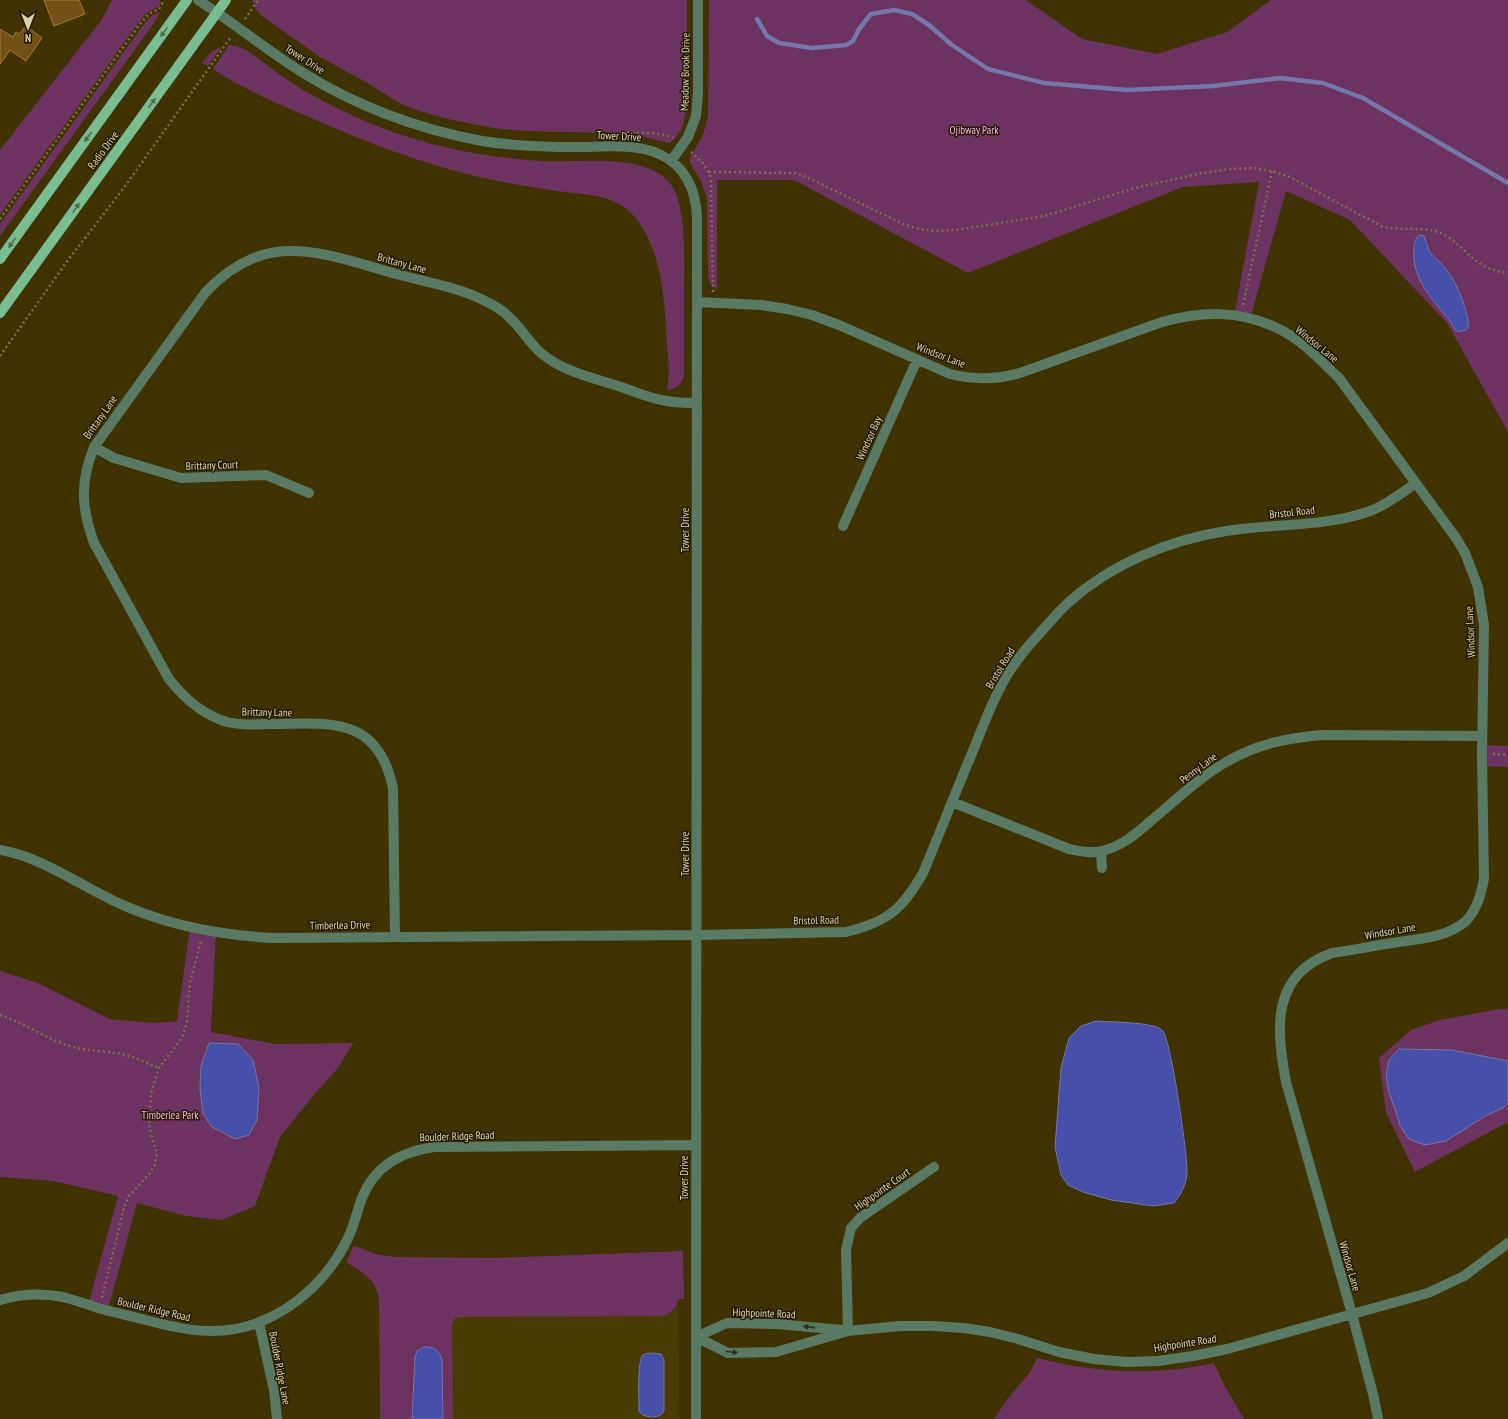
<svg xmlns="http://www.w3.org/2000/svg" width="1508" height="1419" font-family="'PT Sans Narrow',sans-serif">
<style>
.built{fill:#483c03}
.green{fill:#6c3260}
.water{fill:#474fa8;stroke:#7477a9}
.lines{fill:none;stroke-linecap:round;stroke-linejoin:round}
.stream{stroke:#7477a9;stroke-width:4.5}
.building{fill:#725016;stroke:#a9792b}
.path{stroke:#7c7143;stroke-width:2.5;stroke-dasharray:2 3;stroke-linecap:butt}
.minor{stroke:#597964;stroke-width:10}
.major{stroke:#7abd93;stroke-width:10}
.oneway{fill:#4e6c4a}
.oneway2{fill:#30321a}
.labels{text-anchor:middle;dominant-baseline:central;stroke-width:3;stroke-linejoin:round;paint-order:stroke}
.street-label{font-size:11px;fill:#ded4ab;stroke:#221b01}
.park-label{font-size:11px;fill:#fab5e9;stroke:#221b01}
</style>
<rect width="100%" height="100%" fill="#3e3301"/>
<path class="built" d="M683,1258l1,41h-6l1,120h-294v-160z"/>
<path class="green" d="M112,0h48v6l-12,6 -12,14 -136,189v-65l89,-114 13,-17z
M252,0h435v106l-4,19 -8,14 -6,4 -33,-8 -30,-2 -82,-2 -31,-3 -41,-8 -33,-9 -18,-7 -37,-23 -44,-24 -58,-41 -5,-5z
M709,0h317l56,39 75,15 70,-22 44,-32h237v432l-61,-109 -97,-103 -64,-29 -36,128 -16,-3 25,-134 -76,5 -215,86 -174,-93h-77v109c-6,-3 -8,-7 -9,-13l-1,-77 -6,-18 -11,-18v-6l13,-22 5,-19z
M160,12l-6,11 -154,213v-12l141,-196 10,-12z
M229,45c18,1 32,17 46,26 12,9 24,17 37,24 43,24 88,42 137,53 30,7 61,11 93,13 36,2 103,-9 128,22 18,23 14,85 14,115 0,25 0,51 0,77 -2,9 -7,14 -17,15 3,-15 1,-30 0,-45 -2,-42 -5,-110 -43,-138 -18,-13 -46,-13 -67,-16 -26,-4 -52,-8 -78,-14 -59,-14 -114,-35 -170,-60 -33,-14 -66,-28 -96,-48z
M222,46l-14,20 -6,-3 9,-11z
M1482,745l26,1v21l-26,-1z
M190,927l26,6 -5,99 64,12 78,-1 -15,25 -25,28 -33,41 -25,69 -33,14 -36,-4 -49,-13 -29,107 -20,-5 30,-109 -65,-15 -53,-4v-206l38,12 72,36 45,4 22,-2z
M1499,1009h9v113l-93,50 -29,-59 -7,-55 32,-28 29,-10z
M354,1246l25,9 17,2 95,1 192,-7 1,48h-6c-1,10 -8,16 -17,17l-202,1 -4,1 -3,7 1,94h-73l-1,-120c-4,-21 -16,-26 -33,-37z
M1037,1358c59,15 117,18 177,5l9,20 21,36h-250l12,-18 24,-29z"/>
<path class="water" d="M1419,235l5,1c2,5 3,10 5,15 4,6 12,11 17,18 12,15 20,38 23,57l-3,4 -8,2c-5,-3 -6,-8 -9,-12 -17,-21 -38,-42 -35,-71 0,-5 1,-10 5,-14z
M1096,1021c12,1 58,1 66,9 9,8 25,122 25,140 0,13 -5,23 -13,33l-21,3 -42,-6 -28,-8 -15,-7 -7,-10 -6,-28 6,-79 8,-30 12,-12z
M209,1043l29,1 15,16 6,28 -2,32 -8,15 -14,4 -23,-12 -9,-13 -3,-25 1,-23z
M1399,1049l53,1 56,11v42l-5,5 -16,7 -41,26 -21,4 -16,-6 -9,-13 -4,-14 -7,-19 -3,-18 3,-15z
M424,1347c11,0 15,3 18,13l1,59h-31l3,-62 2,-6z
M652,1353l9,1 3,6v50c-1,9 -22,9 -25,1 0,-10 -2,-50 4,-56 2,-2 6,-2 9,-2z"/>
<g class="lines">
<path class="stream" d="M757,19l10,17 12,7 33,5 34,-3 7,-4 6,-12 12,-15 23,-4 18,4 17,11 23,20 36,24 56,14 83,7 86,-4 67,-8 43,5 40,15 145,85"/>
</g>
<path class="building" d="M44,0h35l6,14 -31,12z
M26,26l16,12 -16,23 -16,-11 -10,14v-35l13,8 3,-5 3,2z"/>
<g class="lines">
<path class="path" d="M245,19l13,-19
M623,134l2,-2c13,1 37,0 48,6
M691,152c9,8 18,16 20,28l2,112
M709,172l87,1 13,5 96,47 15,4 15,2 21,-1 57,-9 31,-5 91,-28 67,-15 28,-4 24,-1 18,3 18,6 91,49c20,6 42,-1 62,8 9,4 16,12 24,19 12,12 25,18 41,20
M0,219l140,-195 10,-11 9,-4 5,-9
M1243,305l29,-134
M0,356l68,-96 55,-71 108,-152
M1493,754l15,1
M0,1015c24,8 45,23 70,31 17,5 35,5 52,8 13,3 25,9 37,14
M102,1298l22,-91 5,-11 21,-23 5,-9 2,-10 -6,-19 -2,-11 2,-31 8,-25 23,-30 5,-16 3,-40 11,-41"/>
<path class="minor" d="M198,0c35,22 67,49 102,71 56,35 117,58 182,70 32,5 64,6 96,6 26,0 57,-4 81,7 26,11 37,36 38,63l-1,1202
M671,161l17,-24 8,-21 2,-23v-93
M697,302l64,3 26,4 25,6 27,10 111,49c24,6 46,6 70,-1l142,-51c40,-11 77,-12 115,6 24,11 43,32 62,50l117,160 9,15 13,34 6,38 -2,129 2,125c-3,15 -7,31 -18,42 -19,17 -49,18 -73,22 -20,3 -40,7 -61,10 -61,22 -56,75 -46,129l66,232 22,84 4,21
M94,447l20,11 67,20 85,-3 43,18
M843,526l74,-166
M952,802l117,47c11,2 23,5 33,2 21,-5 35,-18 51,-32 24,-20 48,-43 75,-58 29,-17 60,-23 93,-26l161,1
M0,850c41,7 76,33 114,51 50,24 104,34 159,37l424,-3 149,-3c41,-10 56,-22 77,-59 16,-38 31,-77 47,-115 10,-24 19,-49 31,-72 10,-20 24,-37 39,-53 9,-10 18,-21 28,-30 43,-39 101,-63 158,-72 49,-8 102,-3 149,-22 15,-7 28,-17 41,-26
M1101,851l1,17
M395,936l-2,-148c-16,-75 -66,-64 -127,-64 -13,1 -26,1 -39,-2 -24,-7 -43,-24 -58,-43l-75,-136c-13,-36 -14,-61 0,-96l111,-154c62,-67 119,-39 195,-18 30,8 62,13 89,28 8,4 16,9 22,16 11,10 18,24 30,34 22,19 53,25 80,34 15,5 30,12 46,14 10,2 20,2 30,2
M0,1300c20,-6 43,-7 63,-3 12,3 23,7 35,11 14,4 29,7 44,11 40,11 78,19 118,3 39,-16 70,-46 88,-84 6,-12 9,-27 14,-40 13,-33 39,-46 72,-51l262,-2
M259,1323l15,67 3,29
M848,1331l-2,-81 5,-22 9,-10 74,-51
M696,1337l32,16 48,-1 72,-21 52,-5h33l31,2 26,4 28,7 41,13 35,7 33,3 31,-1 35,-5 34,-7 201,-56 36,-17 44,-33
M696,1337l31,-14 50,1 65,6"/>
<path class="major" d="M0,259l187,-259
M0,313l226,-313"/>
</g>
<defs><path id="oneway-solid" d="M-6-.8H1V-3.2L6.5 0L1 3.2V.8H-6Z"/></defs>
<g class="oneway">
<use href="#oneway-solid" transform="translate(164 32) rotate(126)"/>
<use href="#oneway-solid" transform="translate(152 103) rotate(-54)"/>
<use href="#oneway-solid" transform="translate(88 137) rotate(126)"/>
<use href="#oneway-solid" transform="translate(76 208) rotate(-54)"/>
<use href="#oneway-solid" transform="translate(12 243) rotate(126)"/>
</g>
<g class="oneway2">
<use href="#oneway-solid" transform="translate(809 1327) rotate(-174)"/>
<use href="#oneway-solid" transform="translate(732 1352) rotate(7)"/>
</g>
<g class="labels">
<g class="street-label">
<text transform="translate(305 59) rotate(33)">Tower Drive</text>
<text transform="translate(685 72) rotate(-89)">Meadow Brook Drive</text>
<text transform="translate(619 136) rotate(3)">Tower Drive</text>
<text transform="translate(103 150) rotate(-54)">Radio Drive</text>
<text transform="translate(402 263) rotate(15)">Brittany Lane</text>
<text transform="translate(1317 344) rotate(39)">Windsor Lane</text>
<text transform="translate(941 355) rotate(21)">Windsor Lane</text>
<text transform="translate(100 417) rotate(-55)">Brittany Lane</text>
<text transform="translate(869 438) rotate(-66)">Windsor Bay</text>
<text transform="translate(212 465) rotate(-2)">Brittany Court</text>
<text transform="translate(1292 512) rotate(-6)">Bristol Road</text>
<text transform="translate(685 530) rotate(-90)">Tower Drive</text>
<text transform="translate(1470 632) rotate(-93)">Windsor Lane</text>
<text transform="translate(1000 668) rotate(-59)">Bristol Road</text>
<text transform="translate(267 712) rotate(1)">Brittany Lane</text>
<text transform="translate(1198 768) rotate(-37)">Penny Lane</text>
<text transform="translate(685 854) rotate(-90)">Tower Drive</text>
<text transform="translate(816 920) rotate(-1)">Bristol Road</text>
<text transform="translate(340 925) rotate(-1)">Timberlea Drive</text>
<text transform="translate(1390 931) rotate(-10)">Windsor Lane</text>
<text transform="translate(457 1136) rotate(-2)">Boulder Ridge Road</text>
<text transform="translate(684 1178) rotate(-90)">Tower Drive</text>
<text transform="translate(882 1189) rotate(-35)">Highpointe Court</text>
<text transform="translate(1350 1266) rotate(74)">Windsor Lane</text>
<text transform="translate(154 1309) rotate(13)">Boulder Ridge Road</text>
<text transform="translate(764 1313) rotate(2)">Highpointe Road</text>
<text transform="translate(1185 1343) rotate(-9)">Highpointe Road</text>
<text transform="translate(280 1368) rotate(79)">Boulder Ridge Lane</text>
</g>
<g class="park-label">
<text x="974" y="130">Ojibway Park</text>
<text x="170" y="1115">Timberlea Park</text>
</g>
</g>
<g transform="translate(28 28) rotate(180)" stroke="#221b01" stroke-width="3" paint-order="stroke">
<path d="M0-3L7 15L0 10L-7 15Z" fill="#ded4ab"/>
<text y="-6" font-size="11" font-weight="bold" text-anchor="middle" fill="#ded4ab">N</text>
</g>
</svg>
